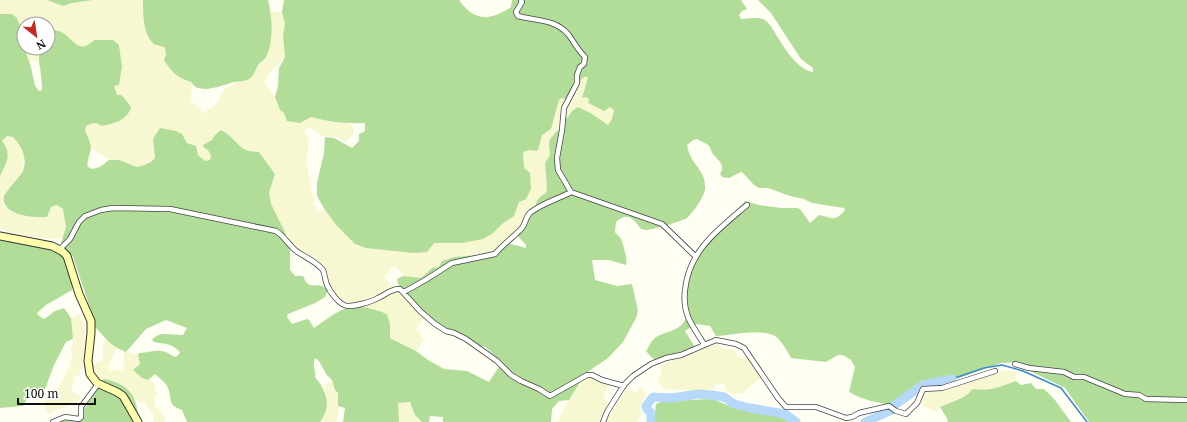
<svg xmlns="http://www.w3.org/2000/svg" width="1187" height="422" font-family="'Noto Serif',serif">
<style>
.farmland{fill:#f7f7d2}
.forest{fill:#b1dd99}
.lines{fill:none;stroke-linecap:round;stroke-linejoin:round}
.stream{stroke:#3988d3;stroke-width:1.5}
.river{stroke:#b6d9f9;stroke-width:9}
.street-casing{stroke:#434343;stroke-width:6}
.secondary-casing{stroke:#323232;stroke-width:9}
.street{stroke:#fff;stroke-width:4.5}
.secondary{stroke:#fffdae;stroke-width:7}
</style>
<rect width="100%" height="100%" fill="#fffef3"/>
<path class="farmland" d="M0,0h47l16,6 9,-3 21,-3h50l1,16 4,17 5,9 12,6 1,6 17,26 8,2 1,3 -1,16 8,7 4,6 13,-10 9,-15 14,-8h6l22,-24 4,-17 -1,-29 12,1 3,12 -2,11 2,22 -15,15 -6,11 11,14 5,13 20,13 11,-6 15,4 21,2 6,4 1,6 -8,9 -9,-5 -14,-1 -13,-8 -6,2 5,11 -3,20 9,45 3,1 -3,6 9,-4 13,17 18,17 11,5 23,1 45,-6h28l31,-10 9,-9 12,-8 5,-14 5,-34 -1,-16 6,-2 8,1 2,-3v-7l3,-6 9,-6 8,-29 3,-2h10l9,-18 3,-3h4l-6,17 7,5 -1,4 16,8 6,-4 5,3 -3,9 -4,6 -16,-11 -20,-3 -17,23 -5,5v16l-5,8 2,25 -1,5 -6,5 -4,7 -16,19 -2,5 -24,22 -17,4 -23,2 -11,4 -4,6 -7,1 -11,10 -18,-2 -1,-3 -8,-7 -10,11 9,10 -8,4 -10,7 -27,7 -4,-2 -13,-13 -5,-18 -28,-21 -13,-19 -14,-28 -2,-11 6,-19 -16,-22 -13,-2 -8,-5 -10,-11 -14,2 -2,4 -9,7 5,3 3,6 -1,4 -5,1 -7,-6 -2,-9 -9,-3 -2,-6 -32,11 2,10 -4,4 -9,4 -5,1 -18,-7h-10l-19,-13 -5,-17 1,-4 6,-3h6l31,-10 2,-6 -6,-8 -8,-3 -2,-5 -1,-5 7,-10 1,-9 -3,-22 -7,-5h-18l-5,6 -6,1 -7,-2 -10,-10 -11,-6 -7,1v-6h-24v21l-5,-13 1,-6 -8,-12h-12z
M25,48h13l1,4v8l-10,2z
M7,136l6,1 6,6 5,12 -1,15 -19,26 -1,8 3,5 11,5 30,3 4,-10 6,-2 6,4 2,7 1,11 -3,11 -10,1 -35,-4 -18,-7v-52l3,-7 -1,-28z
M395,291l6,2 23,25 -8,11 8,10 -8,12 -26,-14v-13l-35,-17z
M80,314l4,10 1,8 -1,11 -1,23 -1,4h-2l-1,6 -4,-1 -4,16 10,6 -8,9 -5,-1 -2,2 -8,2 -9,6 -6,-12 8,-5 12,-18 7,-15 2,-8 -1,-7 2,-11 -2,-21z
M106,339l11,9 -6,11 -3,10 13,2 4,-7 -2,-2 2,-11 13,3 2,10 -6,4 14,12 1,-1 5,4 3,12 -2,2v8l9,11 2,6h-12l-2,-8 -8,-13 -3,1 -3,-1 -7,-7 -3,-5 -27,-8 -9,-14 1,-4 10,-2v-17z
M718,344l5,5h12v5l6,4 5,-3 15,22 -19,16 -10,1 -6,-3 -2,-8 -9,1 -1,5 -13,2 -38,-2 -6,-11 4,-3 -1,-8 4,-3 27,-9 21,-10z
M1008,371l8,1v9l-22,7 -11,3 -10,-2 -5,5 -16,7 -3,3 -9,3 -4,5 -18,-9 7,-12 70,-19z
M588,377l5,1 15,7 -5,12 5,7 -7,18h-43l8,-17 15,-22z
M333,382l2,8 3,3 1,19 -3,10h-12l-3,-1 5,-10 -1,-27z
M640,387l2,1 4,6 -4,6 -2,10 2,6 -6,6h-30l22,-34 9,6z
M410,402l5,13 7,7h-23l-1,-19z"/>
<path class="forest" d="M47,0h46l-21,3 -9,3z
M143,0h125c4,16 6,39 -1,55 -1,4 -5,6 -8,9 -4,5 -5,12 -10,15 -5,3 -10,2 -15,3 -12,3 -35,14 -43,0 -14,-4 -20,-11 -27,-22l2,-6 -1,-6c-4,-3 -9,-2 -12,-5 -10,-10 -10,-30 -10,-43z
M284,0h175c16,22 30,21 52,7l1,-7h229l6,9 -5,2 -3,4 2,4c6,0 16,-2 22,0 8,4 12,15 17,22 7,11 19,29 33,31v-4l-12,-9 -30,-46 -13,-13h429v422h-98l-24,-34 -37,-18 -9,-8 -18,1 -48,17 -27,2 -33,23c-16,-2 -30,-5 -44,-13l6,-25 -4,-7 -8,-5h-5l-12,7 -35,-4c-3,-6 -10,-18 -16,-22 -16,-8 -41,-1 -59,0l-6,-10 -14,-2 -11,7 10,16 -40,14 -9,-10c2,-3 4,-8 7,-11 9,-10 24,-6 32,-20 7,-10 -1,-29 3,-42 9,-32 35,-54 57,-77l14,4 23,3h15l3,1 10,14 9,-8c13,2 15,8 26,-5l-1,-2 -32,-5 -8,-4 -14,-3 -22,-8h-9l-5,-3 -11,-12 -2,-1 -12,6 -7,-1 -2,-3c6,-9 -2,-14 -7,-20 -2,-2 -2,-7 -5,-9 -2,-2 -8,-4 -11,-6l-4,1 -6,5c1,6 3,12 7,17 6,9 11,13 11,25 1,8 -12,25 -18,31 -5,3 -35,12 -41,12 -1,0 -5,-1 -6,-2 -7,-10 -13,-16 -24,-6l-1,10c0,1 4,4 5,5 3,5 8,23 6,28l-17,-5h-17l3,20 22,6 15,-2 6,26 -2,8 -13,24 -15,16 -22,15 -17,27 -10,1 -7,8 -1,13h-108v-5l-13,-1 -1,6h-7l-7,-7 -5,-13 -12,1 1,19h-56l2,-14 -7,-2v-13l-3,-3 -3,-10 -6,-6 -7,-13 -4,-3c-3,7 1,12 0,19 8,9 14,22 11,33 -1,4 -4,9 -6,12h-133l-5,-12c-16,-5 -9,-13 -15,-24 -3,-5 -8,-8 -12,-12l-7,6 -6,-2 -9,-8 7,-6 -2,-10 2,-1c7,0 15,-3 21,-2 6,0 10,5 15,6l4,-4 -1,-2c-8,-8 -14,-7 -25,-9l-2,-2c8,-10 20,-4 31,-5l4,-7 -21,-8 -20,9 -20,23 -9,-4 -8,-6 -14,-15 -3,-13 -19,-57 -12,-14 5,-16 -3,-18 -6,-4 -6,2 -4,10c-12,1 -47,-1 -43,-21 2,-4 5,-7 7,-10 4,-5 9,-10 12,-15 5,-13 -2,-26 -10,-34l-6,-1 -5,5c10,13 5,21 -2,35v-162h12l5,4 3,8 -1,6 12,35 4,19 4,5 3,-1c0,-9 -1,-15 -2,-23 -2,-6 0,-13 -2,-19h10v-18c25,-3 26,30 46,10h19l6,5 3,22 -3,18 -5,1 3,9h4l4,4 6,8c-3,13 -18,17 -30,19 -5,-5 -9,-3 -15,0l-1,4c2,5 5,11 6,17 0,7 -5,13 -3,20l4,2 8,-2 9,-7h10l18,7 5,-1 9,-4 4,-4 -2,-19 7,-11 16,3 6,3 5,9 9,3 2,9 7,6 5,-1 1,-4 -3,-6 -5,-3v-2l9,-5 2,-4 7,-6c11,5 16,16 25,20 4,2 9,1 13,2l16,22 -6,19 2,11 14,28 5,20v18l5,6h8c6,14 9,7 19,10 2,1 4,3 6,4l-3,7 -10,6 -27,11 -1,3 5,7 15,-5 2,1 5,8c10,-7 20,-15 30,-19 13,-5 31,0 43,5l3,10v14l26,13 12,9 16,9 23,2 22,11 13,-20 -18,-16 -2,1 -18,-12 -13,-4 -11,-6 -17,-14 -24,-24 -2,-8 6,-3 18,2 11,-10 7,-1 3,-6 12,-4 23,-2 16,-4 6,-5 9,-3 18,5v-3l-9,-10c2,-13 11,-20 19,-30 0,-6 5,-9 10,-12l1,-5 -2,-25 5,-8 -1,-12 1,-4 10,-11 1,-9 7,-2 4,-6 6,-4 14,7 16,11 4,-6 2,-9 -4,-3 -6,4 -16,-8 1,-4 -3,-2 -4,1 6,-21h-4l-3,3 -9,18 -6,1 -4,-1 -3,2 -8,29 -9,6c-2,5 -2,12 -5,16l-8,-1 -6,2 1,16 6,5 1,16 -5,10 -7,3 -5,14 -12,8 -9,9 -10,6 -21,4h-28l-7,9 -14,1 -47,-5 -11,-4 -18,-18 -12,-16 -8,-14v-13l7,-30 1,-16 9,1 18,10 7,-7v-7l6,-3v-8c-19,1 -36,-1 -54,-6l-11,6 -13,-2 -3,-8 -4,-3 -5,-13 3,-11 1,-18 6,-11 -2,-22 2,-11 -3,-12z
M0,240l54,10 9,4 8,18 1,18 -26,15 -9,8 2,3 5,3 11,-8 9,-3 7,10 2,21 -7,3 -12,23 -9,24 -7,6 -10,2 -5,9 -23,2z
M105,379c15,4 27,9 31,25 2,7 2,12 6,18h-82l16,-6 10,-9 15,-26z
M1016,381l5,4 10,-2 5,6h8l11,11 16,22h-124l1,-2 -8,-13c5,-2 25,-10 28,-13 2,-2 3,-4 5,-5 16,3 29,-3 43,-8z
M713,399l16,7 50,10 10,6h-135l2,-18 7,-3z"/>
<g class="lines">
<path class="stream" d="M952,379l32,-11 18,-3 21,6 38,17 26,34"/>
<path class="river" d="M651,422v-9l-4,-4 -1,-3 7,-9 19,1 26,-4 14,1 12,2 10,7 16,4 35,6 11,8
M865,422l25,-11 6,-7 27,-19 29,-6"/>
<g class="street-casing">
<path id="street" d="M521,0l1,2 -6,10 2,4c18,5 37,3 50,18 6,8 9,15 17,23l-1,7 -4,3 -3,8v8l-13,25 -2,22 -5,28 1,12 13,22
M60,249l10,-10 9,-17 6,-6 16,-6 12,-2 57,1 106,22c8,5 12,13 19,19 9,7 21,11 28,20 2,5 2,10 4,15 3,7 13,21 21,21 8,0 23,-4 30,-8 7,-3 14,-10 22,-9l21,23 14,12 11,7 8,2 12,6 31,22 14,14 10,6 18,8 11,7 37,-21h5l10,5 22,6
M404,292l23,-13 25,-16 43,-9c8,-10 19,-17 27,-26 4,-5 4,-13 9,-16 12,-9 27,-13 40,-20l91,32 33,32
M704,344c-6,-9 -12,-18 -16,-27 -3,-8 -4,-19 -3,-27 4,-40 34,-61 62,-85
M1015,364l14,4 35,4 10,5h10l41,17 14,1 7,4 41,1
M53,422l12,-5 14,2 2,-2v-10l17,-23
M603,422l4,-10 17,-27 9,-9 18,-12 15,-6 15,-3 35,-15 20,4 8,4 34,50 8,9h30l30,11 6,-1 7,-4 30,-7 7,5 10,3 11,-11 6,-14 19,-1 53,-17"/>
</g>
<g class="secondary-casing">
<path id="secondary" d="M0,236l52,10 10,5 5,5 12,38 12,27v12l-3,28 2,13 7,9 20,9 6,4 15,26"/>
</g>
<use href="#street" class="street"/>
<use href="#secondary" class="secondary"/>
</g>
<g transform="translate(36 36) rotate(150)"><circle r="19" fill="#ffffff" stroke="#9f9f9f"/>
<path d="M0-3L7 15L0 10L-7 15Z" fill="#c72821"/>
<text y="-6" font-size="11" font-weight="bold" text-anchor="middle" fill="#101010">N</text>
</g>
<path d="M18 398v6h77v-6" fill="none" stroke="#101010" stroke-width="2"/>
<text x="24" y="398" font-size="12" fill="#101010" stroke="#ffffff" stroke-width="3" paint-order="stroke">100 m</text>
</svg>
